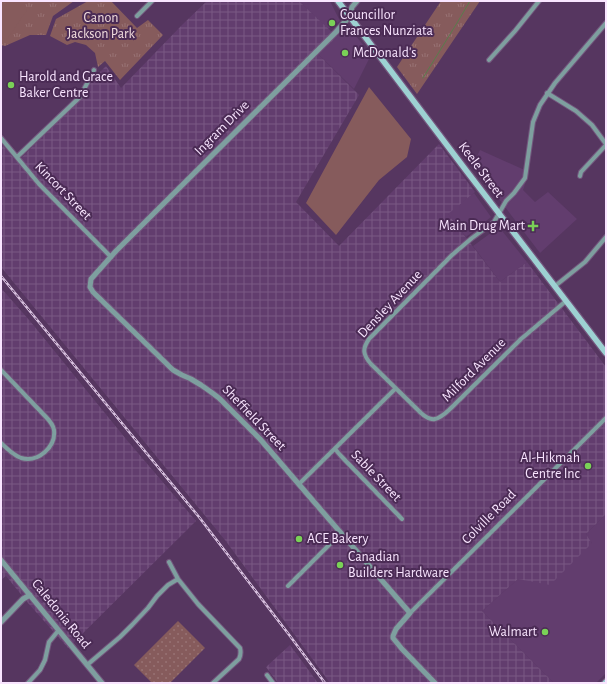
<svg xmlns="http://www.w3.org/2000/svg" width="607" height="684" font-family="'Alegreya Sans',sans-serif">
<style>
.built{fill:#623d6e}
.industrial{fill:url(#industrial-grid)}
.grass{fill:url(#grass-dots)}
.park{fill:url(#park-tufts)}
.pitch{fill:#865b5c}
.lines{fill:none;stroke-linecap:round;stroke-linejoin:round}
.stream{stroke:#597d4c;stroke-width:1}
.minor-casing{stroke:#73567d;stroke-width:6}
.tertiary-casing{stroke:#73567d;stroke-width:7}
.secondary-casing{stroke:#73567d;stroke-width:8}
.minor{stroke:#7e9f9f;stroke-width:4}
.tertiary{stroke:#7e9f9f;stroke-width:5}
.secondary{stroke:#9dd1d2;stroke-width:5.5}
.rail-casing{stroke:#d9c2e0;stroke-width:2.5}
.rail{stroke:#4b2b55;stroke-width:1;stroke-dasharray:3;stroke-linecap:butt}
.poi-dot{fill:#7ad157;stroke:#4b2b55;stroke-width:1.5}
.labels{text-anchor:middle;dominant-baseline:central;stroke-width:4;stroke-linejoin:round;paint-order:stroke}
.poi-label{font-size:14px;fill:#f9e5ff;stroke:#4b2b55;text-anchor:start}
.park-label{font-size:14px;fill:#f2dede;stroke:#4b2b55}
.street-label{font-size:14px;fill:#f9e5ff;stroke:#4b2b55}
</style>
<defs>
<pattern id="industrial-grid" width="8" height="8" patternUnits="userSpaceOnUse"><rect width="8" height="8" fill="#623d6e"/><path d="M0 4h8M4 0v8" fill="none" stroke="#795984"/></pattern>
<pattern id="grass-dots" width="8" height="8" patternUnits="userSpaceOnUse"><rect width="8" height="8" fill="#865b5c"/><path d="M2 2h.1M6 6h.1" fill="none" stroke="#987274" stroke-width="1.8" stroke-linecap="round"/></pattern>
<pattern id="park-tufts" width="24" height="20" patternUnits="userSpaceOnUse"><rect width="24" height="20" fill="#865b5c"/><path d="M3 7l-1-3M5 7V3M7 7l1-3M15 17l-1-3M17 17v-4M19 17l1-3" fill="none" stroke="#987274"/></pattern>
</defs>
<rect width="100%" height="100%" fill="#563660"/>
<path class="built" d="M299,1h31l10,20 -12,8z
M348,26l23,29 -17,34 -36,-35z
M480,150l49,22 -6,18 12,12 13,-10 29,27 -37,34 -67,-88z
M474,193l17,24 -25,20 -19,-24z
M499,227l28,35 -27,20 -27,-36z
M606,514v159l-10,10h-42l-72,-72 36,-32 74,-36 -6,-9z"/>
<path class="industrial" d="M207,1h92l38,36 -19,17 41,41 -63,107 43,44 100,-102 36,48 -27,22 52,68 27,-20 79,105v147l-20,20 6,9 -42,42 -32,-6 -36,32 72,72h-224l-105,-143 -224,-273v-124l15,18 5,-3 60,-59 13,-21 12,-12 15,22 62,-64z
M1,288l29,33 96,118 70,82 -128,127 -40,-45 -22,-27 -5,4z
M290,645l28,38h-40l-12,-16z"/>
<path class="grass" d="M178,621l27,27 -35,35h-18l-18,-18z"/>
<path class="park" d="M1,1h73l-21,15 -7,19h-16l-25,11 -4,-1z
M88,1h23l26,27 11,-8 15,15 -43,45 -15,-19 -7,6 -3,-14 -9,-8 -11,-3 -8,3 -17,-9 6,-17z
M441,1h39l-63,93 -20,-27z"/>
<path class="pitch" d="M7,3h6l14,7 -19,28 -3,1 -4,-3v-32z
M369,87l42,52 -4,18 -28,23 -43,55 -30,-32z"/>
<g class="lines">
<path class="stream" d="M423,78l34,-55 13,-22"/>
<g class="minor-casing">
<path id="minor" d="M137,16l15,-15
M489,60l26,-29 24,-30
M547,93l29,18 16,14 14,19
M1,138l38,46 72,73
M17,157l63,-60 14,-27
M580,176l1,-4 25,-27
M555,286l30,-24 21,-25
M566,301l-45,38 -72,71c-11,10 -17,13 -28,3l-50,-49c-8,-9 -9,-15 -2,-25l83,-84 20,-17 22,-16 12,-21 8,-8 11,-15 8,-56 7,-17 15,-22 51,-60
M1,370l45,47c4,4 7,8 8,13 2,17 -16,33 -33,28 -8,-3 -15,-10 -20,-15
M335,449l6,7 61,63
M299,484l96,-95
M169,562l9,17 20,25 42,44c1,4 1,7 -1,11l-26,24
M288,586l53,-53
M410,613l196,-195
M87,665l33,-28 12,-12 16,-17 9,-12 11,-11 10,-6
M267,675l6,8
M28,683l12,-13 5,-10 4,-18 9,-11"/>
</g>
<g class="tertiary-casing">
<path id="tertiary" d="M357,1l-5,6 -3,10 -13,15 -220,219 -25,28 -1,8 3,5 80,78 9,5 9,4 10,6 10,7 8,6 41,41 49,57 101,117 -14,16 -3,7v2l9,11 33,34
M1,560l101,123
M1,622l22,-23 7,-4"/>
</g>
<g class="secondary-casing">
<path id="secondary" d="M338,1l127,168 141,184
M605,683l1,-1"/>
</g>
<use href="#minor" class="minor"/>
<use href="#tertiary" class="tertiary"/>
<use href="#secondary" class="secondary"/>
<g class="rail-casing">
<path id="rail" d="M1,276l198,241 91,119 35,47"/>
</g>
<use href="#rail" class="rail"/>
</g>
<g class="poi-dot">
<circle cx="332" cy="23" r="4"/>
<circle cx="345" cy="53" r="4"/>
<circle cx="11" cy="85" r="4"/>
<path d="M531 220h4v4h4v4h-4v4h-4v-4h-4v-4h4z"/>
<circle cx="588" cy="466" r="4"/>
<circle cx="299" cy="539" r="4"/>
<circle cx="340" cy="565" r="4"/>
<circle cx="545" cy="632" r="4"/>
</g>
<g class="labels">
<g class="poi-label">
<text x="340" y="15">Councillor<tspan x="340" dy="16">Frances Nunziata</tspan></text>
<text x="353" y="53">McDonald's</text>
<text x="19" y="77">Harold and Grace<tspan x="19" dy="16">Baker Centre</tspan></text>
<text x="525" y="226" text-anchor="end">Main Drug Mart</text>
<text x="580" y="458" text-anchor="end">Al-Hikmah<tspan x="580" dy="16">Centre Inc</tspan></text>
<text x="307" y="539">ACE Bakery</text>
<text x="348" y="557">Canadian<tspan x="348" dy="16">Builders Hardware</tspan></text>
<text x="537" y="632" text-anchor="end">Walmart</text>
</g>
<g class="park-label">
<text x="101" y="18">Canon<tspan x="101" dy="16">Jackson Park</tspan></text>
</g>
<g class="street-label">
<text transform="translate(222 128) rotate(-45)">Ingram Drive</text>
<text transform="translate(481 170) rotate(53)">Keele Street</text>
<text transform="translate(63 191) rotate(46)">Kincort Street</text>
<text transform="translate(390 304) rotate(-47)">Densley Avenue</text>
<text transform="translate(474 370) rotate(-45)">Milford Avenue</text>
<text transform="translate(254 418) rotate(46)">Sheffield Street</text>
<text transform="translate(376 476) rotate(46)">Sable Street</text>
<text transform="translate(489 517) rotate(-45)">Colville Road</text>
<text transform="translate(61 614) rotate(51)">Caledonia Road</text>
</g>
</g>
<rect width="607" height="684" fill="none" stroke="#f9e5ff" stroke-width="4"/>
</svg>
